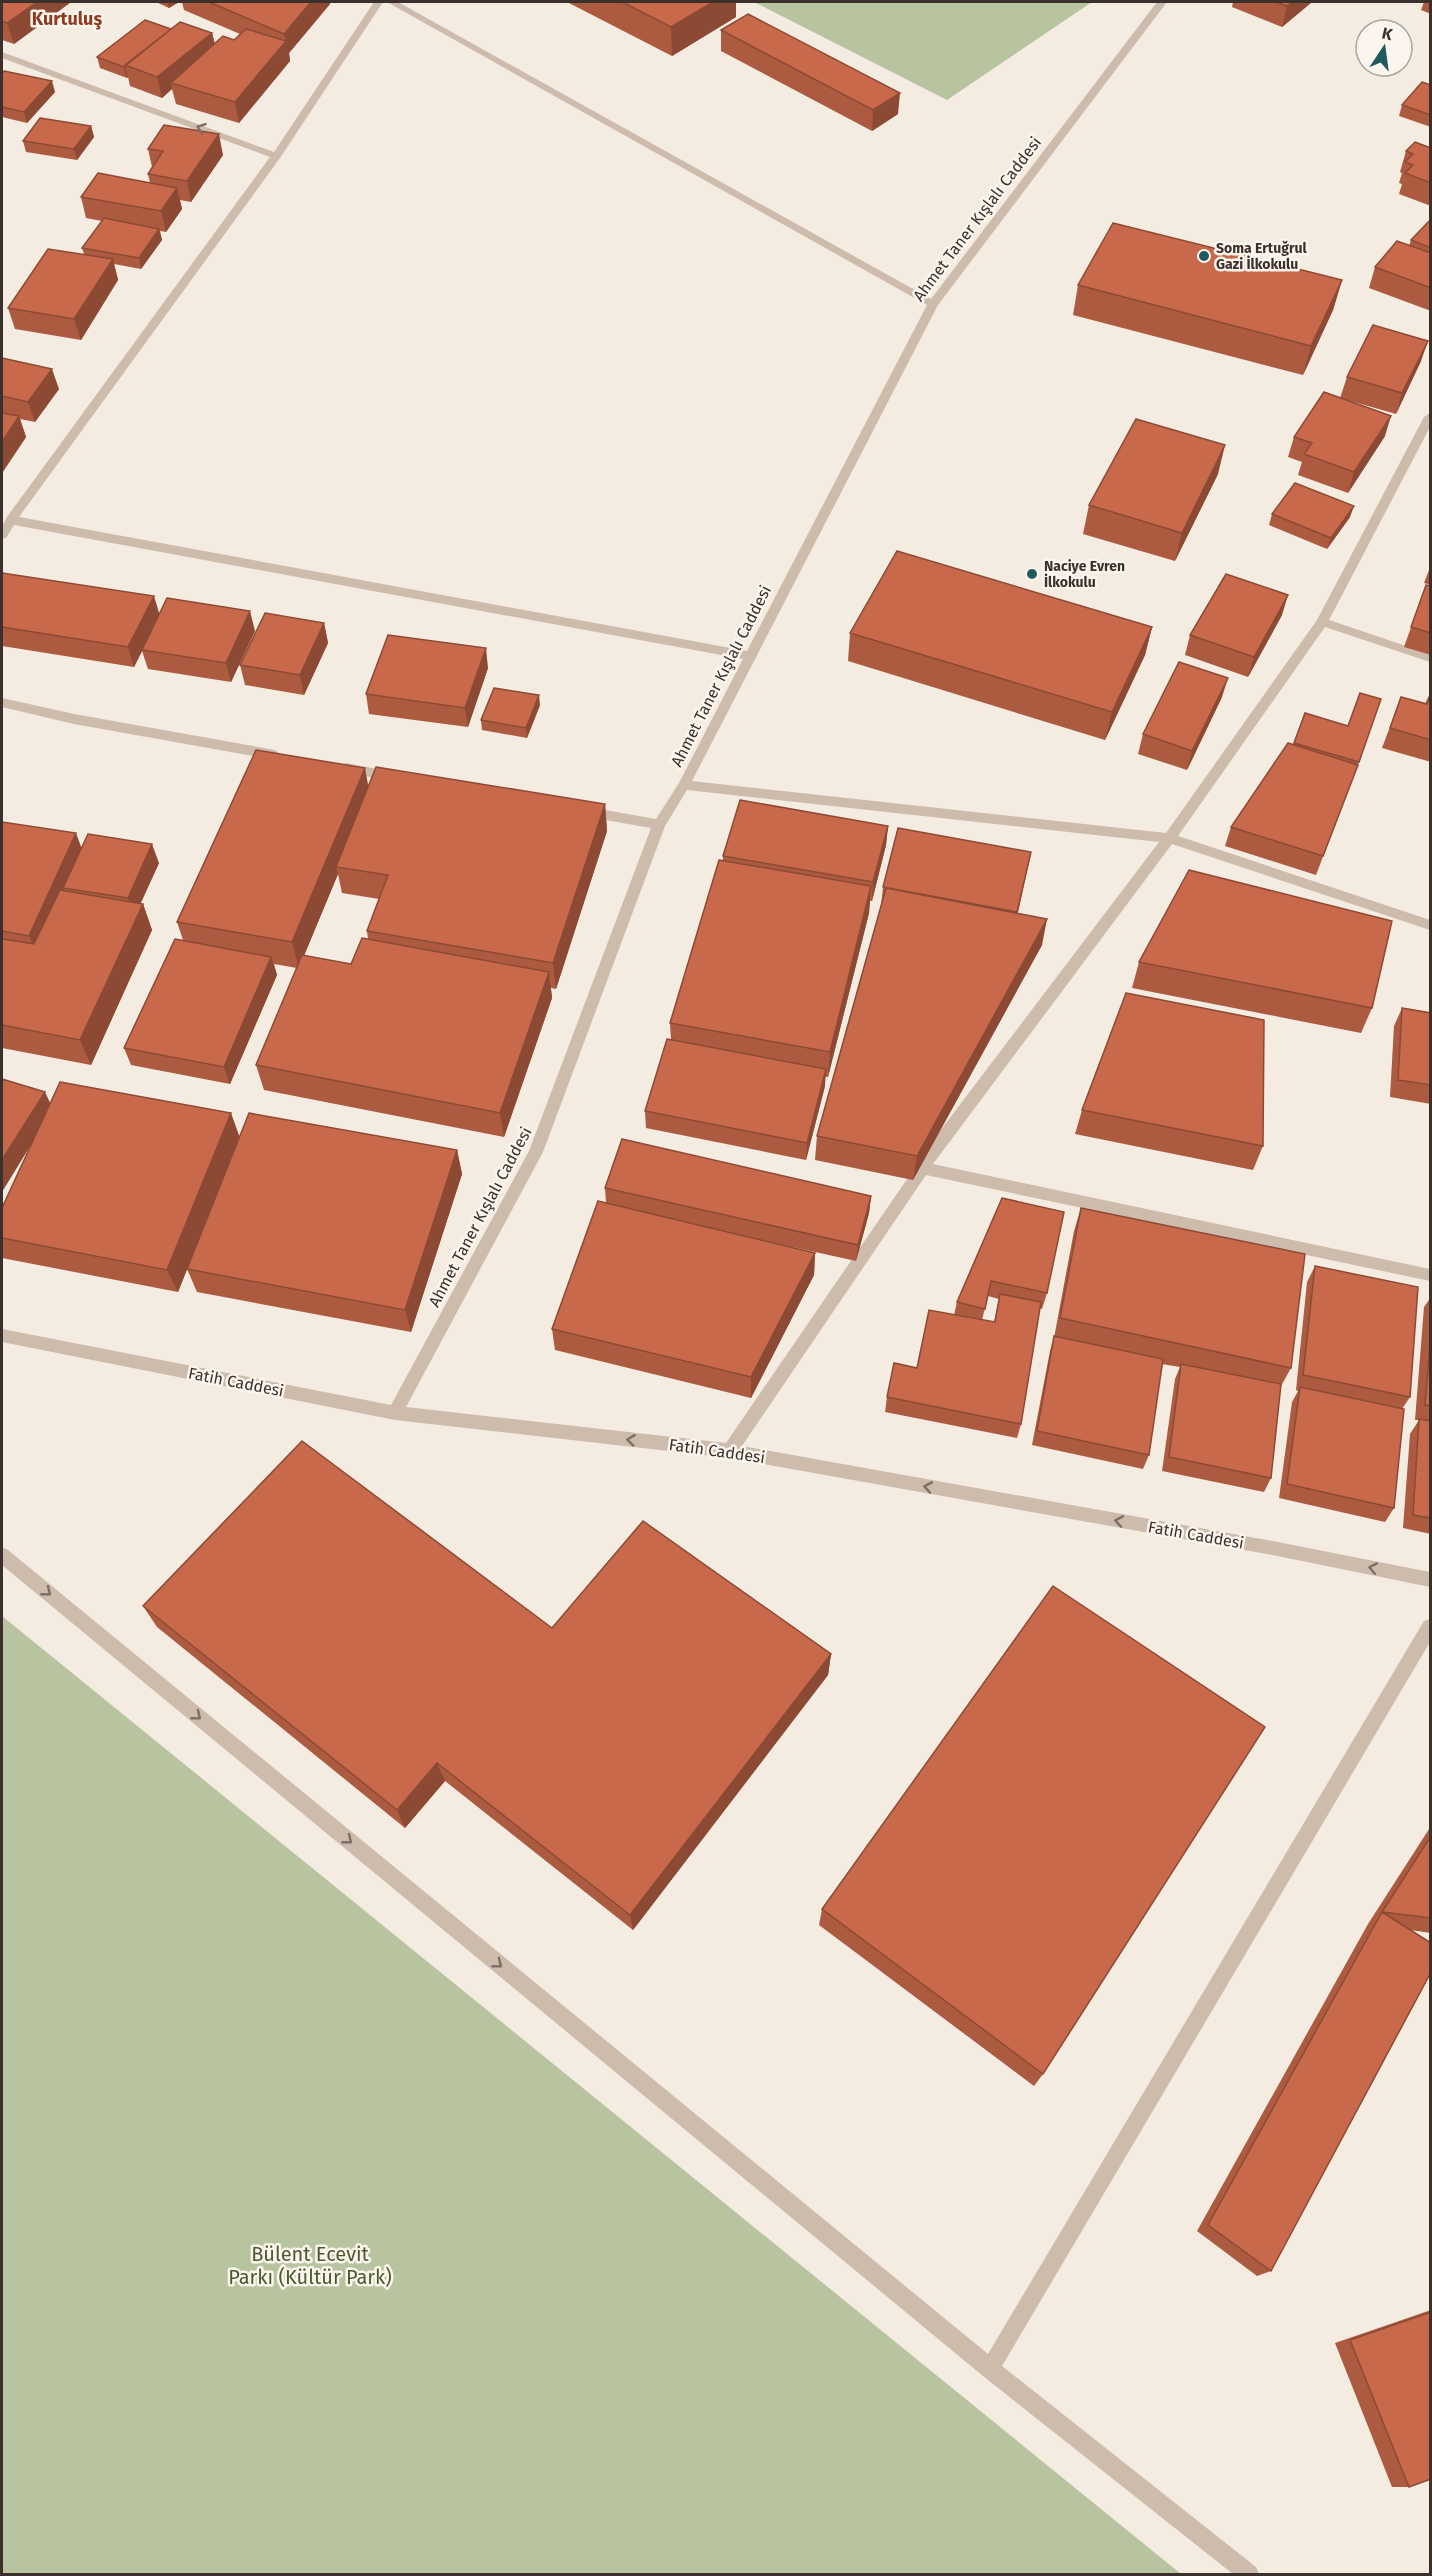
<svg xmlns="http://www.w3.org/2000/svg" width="1432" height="2576" font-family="'Fira Sans',sans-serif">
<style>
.green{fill:#b8c4a0}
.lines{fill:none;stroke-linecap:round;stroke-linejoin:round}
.minor{fill:#cdbbac;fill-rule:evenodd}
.wall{fill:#ac5a40;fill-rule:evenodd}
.shaded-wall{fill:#8c4a34}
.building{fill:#c8694b;stroke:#8c4a34;stroke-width:1.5}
.oneway{stroke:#7d6f65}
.poi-dot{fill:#1f5a5e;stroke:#fbf5ee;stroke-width:2}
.labels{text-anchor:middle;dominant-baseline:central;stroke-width:5;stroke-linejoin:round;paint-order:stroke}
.far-poi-label{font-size:14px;font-weight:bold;fill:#3b302b;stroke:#fbf5ee;text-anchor:start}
.street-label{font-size:16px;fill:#3b302b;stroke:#fbf5ee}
.far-district-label{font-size:18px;font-weight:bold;fill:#8c3b22;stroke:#fbf5ee}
.near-park-label{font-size:20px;fill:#4a5a2e;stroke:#fbf5ee}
</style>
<rect width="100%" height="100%" fill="#f4ebe1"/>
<path class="green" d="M754,2h338l-145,98z
M2,1616l1179,958h-1179z"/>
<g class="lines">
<path class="minor" d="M374,2h9l-103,156 -261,359 728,134 180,-346 -540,-303h11l533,297 226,-297h10l-229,303 -246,476 474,52 151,-213 107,-203 6,-4v14l-101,193 101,34v8l-105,-35 -147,209 252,84v10l-258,-86 -239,320 497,105v12l-504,-106 -184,271 525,94 163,32v15l-163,-33 -537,-96 -335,-38 -393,-78v-13l389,76 138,-254 122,-323 -63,-11 -6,-5 6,-5 68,12 23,-36 64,-124 -729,-134 -8,13 -4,1v-13l5,-9 263,-360 -268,-99v-6l272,100zM687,790l472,52 -219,289 -214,312 -320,-36 137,-255 122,-326z
M2,698l72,16 201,36 6,5 -6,5 -201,-36 -72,-17z
M346,763l47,9 6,5 -6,5 -52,-11 -1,-3 1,-3z
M2,1547l6,3 980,804 436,-733 6,-2v23l-428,724 254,201 3,7h-26l-250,-198 -981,-811z"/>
</g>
<path class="wall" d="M2,2h69l-57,42 -12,-4z
M156,2h23l-10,6z
M182,2h148v2l-41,49 1,8 -51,62 -63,-19 -4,-15 -10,9 -32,-12 -2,-9 -1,1 -27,-10 -3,-11 74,-28 41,4 3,11 19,-4 6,-6 -56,-24z
M567,2h169v15l-64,39z
M1233,2h79l-30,25 -50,-20z
M1421,2h10v12l-10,-4 3,-8z
M721,30l177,84 -26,17 -151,-80z
M2,74l53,18 -28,31 -25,-6z
M1431,85v42l-32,-11 3,-11z
M91,126l3,11 -17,23 -51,-8 -3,-11z
M1431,148v58l-32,-12 3,-10 -3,-1 3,-10 -2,-1 6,-21z
M148,149l75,6 -32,47 -11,-2 2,9 -16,23 -6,-1 2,9 -21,29 -27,-5 4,16 -37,60 -66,-11 -7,-21 76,-54 -2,-6 20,-27 -16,-3 -5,-21 69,-14 -2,-9 4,-7z
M1431,219v92l-62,-23 6,-21 34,-21 2,-6z
M1342,280l-9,30 -30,65 -230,-60 5,-30z
M2,358l57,31 -24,33 -15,-3 6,18 -24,36z
M1421,361l-25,53 -56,-16 7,-21z
M1385,436l-37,57 -50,-18 4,-13 -14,-5 6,-20z
M1218,474l-43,87 -92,-27 6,-29z
M1272,514l78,3 -23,32 -58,-24z
M1431,565v20l-7,-2z
M2,573l157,41 96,17 -24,51 -83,-13 -6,-18 -8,16 -132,-21z
M1426,585l5,1v69l-27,-8z
M1282,615l-34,62 -63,-22 5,-20z
M324,623l4,20 -24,52 -59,-10 -5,-20z
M1152,627l-7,28 -40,85 -257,-79 2,-28z
M488,668l-20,59 -99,-13 -3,-20z
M1431,691v71l-49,-14 19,-51 24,7z
M1222,697l-35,73 -49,-16 5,-20z
M540,705l-13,33 -45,-8 -1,-10z
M1305,713l54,49 -43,113 -91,-29 6,-19 62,-82z
M368,786l237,18 2,27 -51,158 -5,-1 1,10 -48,139 -240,-47 -8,-25 41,-97 -23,-4 3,11 -47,109 -99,-19 -7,-17 59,-108 -6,-18zM338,874l4,19 37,6 -12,32 1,8 -17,25 -47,-9z
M2,822l80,26 77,15 -19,41h3l9,26 -61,135 -89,-17z
M888,826l-2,19 -14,56h-2l-1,12 -41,164h-3v9l-19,74 -160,-32 -1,-17 26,-71 -1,-17 53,-163v-4z
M1031,852l-13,61 24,32 -129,235 -98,-20 2,-24 64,-230 2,-19z
M1139,962l233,46 -11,25 -229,-45z
M1402,1008l29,5v91l-41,-7 4,-71z
M50,1103l190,34 217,13 5,24 -51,158 -214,-40 -10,-23 -9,23 -176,-34v-50z
M1082,1110l181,36 -10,24 -178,-36z
M605,1188l266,8 -2,17 -13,48 -104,-23 63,15 -1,22 -63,123 -196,-48 -3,-21 54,-126z
M1002,1198l45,95 -5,16 -2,-1 -19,116 -4,14 -132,-26 2,-15 30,-29 37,-53 3,-13zM988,1296l11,3 -5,23 -12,-2z
M1081,1208l210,160 -10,18 -10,92 -7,14 -102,-21 13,-92 5,-12 -18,-3 -13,91 -6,14 -111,-24 18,-94 4,-13 20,-107z
M1315,1266l95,131 -8,12 -8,99 -9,14 -106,-24 13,-96 6,-11 -2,-1 11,-108z
M1431,1297v237l-28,-6 7,-94 9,-14h-4l9,-113z
M143,1606l409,22 279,26 -3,21 -195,255 -188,-149 -40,47 -248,-201z
M1431,1826v107l-21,-3 -139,341 -14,5 -60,-45 171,-307z
M822,1909l221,165 -9,12 -215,-161z
M1431,2310v169l-22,8h-17l-57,-144z"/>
<path class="shaded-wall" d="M37,2h34l-57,42 -7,-21z
M167,2h12l-10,6z
M311,2h19v2l-41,49 1,8 -51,62 -4,-21 51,-60 -2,-8z
M713,2h23v15l-64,39 -1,-29z
M1292,2h20l-30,25 5,-21z
M212,33l5,21 -46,29 1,6 -10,9 -5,-21z
M125,66l3,11 -1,1 -3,-11z
M52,81l3,11 -28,31 -3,-11z
M900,93l-2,21 -26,17 1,-21z
M91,126l3,11 -17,23 -3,-11z
M219,134l4,21 -32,47 -4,-21z
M177,188l5,21 -16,23 -5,-21z
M159,229l3,11 -21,29 -2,-11z
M113,259l5,21 -37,60 -7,-21z
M1342,280l-9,30 -30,65 8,-29z
M1428,341l-7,20 -25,53 6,-21z
M52,369l7,20 -24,33 -7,-20z
M19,416l7,21 -24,36v-31z
M1391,416l-6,20 -37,57 6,-21z
M1225,445l-7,29 -43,87 7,-28z
M1354,506l-4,11 -23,32 4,-11z
M1288,595l-6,20 -34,62 6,-20z
M154,596l6,20 -18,34v1l-8,16 -6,-20z
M250,611l5,20 -24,51 -5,-19z
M324,623l4,20 -24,52 -4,-20z
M1152,627l-7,28 -40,85 7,-28z
M486,648l2,20 -20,59 -3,-19z
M1228,678l-6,19 -35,73 5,-19z
M539,695l1,10 -13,33 -1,-10z
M365,768l5,27 -34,72 2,7 -39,94 -7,-26z
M605,804l2,27 -51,158 -3,-26z
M888,826l-2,19 -14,56 1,-19z
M76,833l7,19 -20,36 2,4 -28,62 -8,-18z
M152,844l7,19 -24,53 -7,-18z
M871,886l-2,27 -41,164 2,-25z
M143,904l9,26 -61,135 -11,-25z
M1047,919l-5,26 -129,235 4,-24z
M271,957l6,18 -47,109 -6,-17z
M549,972l3,26 -48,139 -4,-24z
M826,1069l-1,17 -19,74 1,-17z
M45,1092l8,17 -51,83v-32z
M231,1113l9,25 -62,154 -11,-22z
M457,1150l5,24 -51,158 -6,-22z
M871,1196l-2,17 -13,48 2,-16z
M815,1253l-1,22 -63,123v-21z
M831,1654l-3,21 -195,255 -3,-15z
M437,1763l8,18 -40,47 -8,-18z"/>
<path class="building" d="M2,2h35l-30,21 -5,-2z
M209,2h102l-27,32z
M622,2h91l-42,25z
M1276,2h16l-5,4z
M748,14l152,79 -27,17 -152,-80z
M145,20l26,9 -47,38 -27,-10z
M180,22l32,11 -55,44 -32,-12z
M246,29l40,12 -51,61 -64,-19 52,-47 11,4z
M4,71l48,10 -28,31 -22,-5v-33z
M1422,82l9,3v30l-29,-10z
M40,118l51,8 -17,23 -51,-8z
M164,125l55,9 -32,47 -39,-7 15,-23 -15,-2z
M1415,142l16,6v35l-26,-10 8,-8 -8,-3 8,-8 -7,-3z
M98,173l79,15 -16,23 -80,-14z
M104,218l55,11 -20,29 -57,-10z
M1431,219v29l-20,-8z
M1113,223l229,57 -31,66 -233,-61z
M1397,241l34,12v35l-56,-21z
M48,249l65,10 -39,60 -66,-11z
M1373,325l55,16 -26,52 -55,-16z
M2,358l50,11 -24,33 -26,-6z
M1324,392l67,24 -37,56 -50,-18 8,-11 -18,-6z
M2,413l17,3 -17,26z
M1136,419l89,26 -43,88 -93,-28z
M1295,483l59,23 -23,32 -59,-24z
M897,551l255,76 -40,85 -262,-79z
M2,573l152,23 -26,51 -126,-20z
M1226,574l62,21 -34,62 -64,-22z
M1426,585l5,1v47l-20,-6z
M167,598l83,13 -24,52 -84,-13z
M265,613l59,10 -24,52 -60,-10z
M388,635l98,13 -21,60 -99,-14z
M1179,662l49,16 -36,73 -49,-17z
M494,688l45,7 -13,33 -45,-8z
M1360,693l21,6 -22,63 -65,-19 11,-30 43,13z
M1431,693v47l-41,-12 11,-31 26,7z
M1288,743l70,22 -35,91 -92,-29z
M256,750l109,18 -73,174 -115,-20z
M376,767l229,37 -52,159 -186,-32 21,-56 -52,-8z
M740,800l148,26 -15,56 -150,-26z
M2,822l74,11 -47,103 -27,-5z
M898,828l133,24 -14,60 -134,-25z
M88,834l64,10 -24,54 -65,-10z
M719,860l152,26 -41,166 -160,-29z
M1189,870l203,51 -20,87 -233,-46z
M886,888l161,31 -130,237 -100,-20z
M60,890l83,14 -63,136 -78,-15v-86l32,5z
M362,938l187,34 -49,141 -244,-48 46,-110 49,9z
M175,939l96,18 -47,110 -100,-19z
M1126,993l138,27 -1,126 -181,-36z
M1402,1008l29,5v72l-33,-5z
M667,1039l159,30 -19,74 -162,-32z
M2,1079l43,13 -43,68z
M60,1082l171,31 -64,157 -165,-32v-30z
M249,1113l208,37 -52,160 -218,-41z
M622,1139l249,57 -13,49 -253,-57z
M1002,1198l62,14 -17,81 -56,-12 -6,28 -28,-7z
M598,1201l217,52 -64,124 -199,-48z
M1081,1208l224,46 -14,114 -231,-50z
M1315,1266l103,21 -8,110 -107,-22z
M1000,1294l41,8 -20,122 -134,-27 7,-34 23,5 12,-58 66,12z
M1431,1332v74l-6,-1z
M1054,1336l109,23 -14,96 -112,-24z
M1181,1364l100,20 -10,94 -102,-21z
M1300,1387l104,22 -10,99 -107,-24z
M1419,1419l12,2v97l-18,-3z
M302,1441l250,187 91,-107 188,133 -201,261 -193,-152 -40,47 -254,-204z
M1053,1586l212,141 -222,347 -221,-165z
M1431,1836v82l-49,-6z
M1382,1912l49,31v29l-160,299 -63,-46z
M1431,2312v167l-22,8 -59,-147z"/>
<defs><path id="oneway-chevron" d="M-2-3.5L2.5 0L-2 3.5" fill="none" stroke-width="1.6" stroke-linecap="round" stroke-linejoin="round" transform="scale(1.5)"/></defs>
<g class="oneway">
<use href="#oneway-chevron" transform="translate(201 128) rotate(-160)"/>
<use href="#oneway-chevron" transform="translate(631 1440) rotate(-173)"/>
<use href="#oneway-chevron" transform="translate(928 1487) rotate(-170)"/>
<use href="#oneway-chevron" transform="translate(1119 1521) rotate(-170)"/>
<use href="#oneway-chevron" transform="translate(1373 1568) rotate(-169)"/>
<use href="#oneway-chevron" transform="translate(47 1592) rotate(39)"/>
<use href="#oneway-chevron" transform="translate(197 1716) rotate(39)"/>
<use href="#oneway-chevron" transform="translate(348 1840) rotate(39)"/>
<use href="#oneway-chevron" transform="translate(498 1964) rotate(39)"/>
</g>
<g class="poi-dot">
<circle cx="1204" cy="256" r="6"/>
<circle cx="1032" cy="574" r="6"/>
</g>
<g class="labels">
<g class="far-poi-label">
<text x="1216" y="248">Soma Ertuğrul<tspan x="1216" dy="16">Gazi İlkokulu</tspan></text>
<text x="1044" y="566">Naciye Evren<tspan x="1044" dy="16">İlkokulu</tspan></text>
</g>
<g class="street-label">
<text transform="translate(977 219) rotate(-53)">Ahmet Taner Kışlalı Caddesi</text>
<text transform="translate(721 676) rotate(-63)">Ahmet Taner Kışlalı Caddesi</text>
<text transform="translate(480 1217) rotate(-62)">Ahmet Taner Kışlalı Caddesi</text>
<text transform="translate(236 1382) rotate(11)">Fatih Caddesi</text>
<text transform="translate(717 1451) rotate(8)">Fatih Caddesi</text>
<text transform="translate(1196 1535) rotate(10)">Fatih Caddesi</text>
</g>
<g class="far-district-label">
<text x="67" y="19">Kurtuluş</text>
</g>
<g class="near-park-label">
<text x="310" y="2254">Bülent Ecevit<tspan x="310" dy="23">Parkı (Kültür Park)</tspan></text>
</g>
</g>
<rect width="1432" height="2576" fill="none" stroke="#3b302b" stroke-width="6"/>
<g transform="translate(1384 48) rotate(13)"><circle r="28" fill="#fbf5ee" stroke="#aea6a0" stroke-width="1.5"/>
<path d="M0-4.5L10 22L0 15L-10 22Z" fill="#1f5a5e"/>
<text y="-9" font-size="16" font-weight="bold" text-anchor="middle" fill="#3b302b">K</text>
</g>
</svg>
